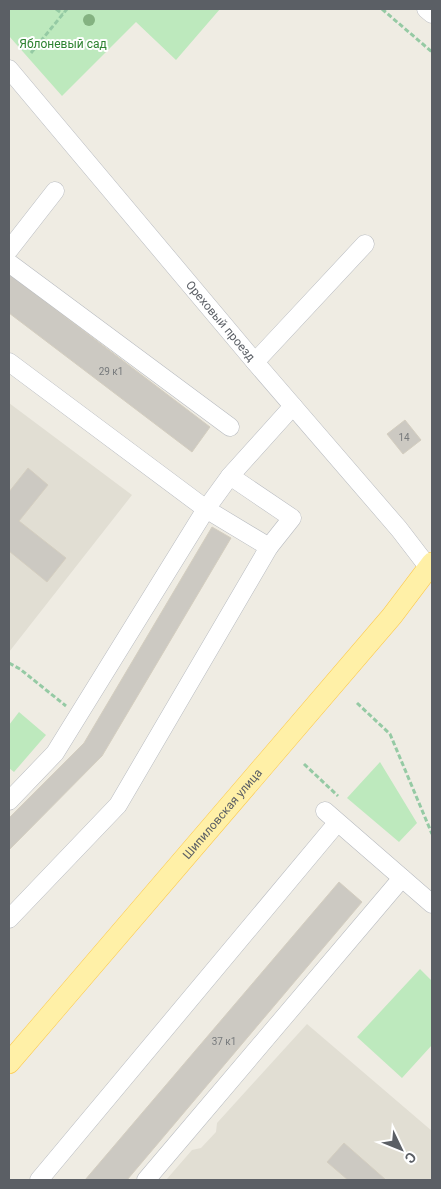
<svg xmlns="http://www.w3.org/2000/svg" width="441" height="1189" font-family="Roboto,sans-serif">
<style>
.education{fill:#e1ded3}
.green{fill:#bde9bd}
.building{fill:#ccc9c2;stroke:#d4cec0}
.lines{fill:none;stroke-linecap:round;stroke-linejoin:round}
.minor-casing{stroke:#b8bbc0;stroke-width:19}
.major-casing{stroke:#fdca4e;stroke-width:22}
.path{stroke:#95caa4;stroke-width:3;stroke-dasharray:5 2.5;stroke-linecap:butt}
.minor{stroke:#fff;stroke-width:18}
.major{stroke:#fff0a7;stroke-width:21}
.tree{fill:#84b281}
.labels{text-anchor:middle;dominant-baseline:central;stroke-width:4;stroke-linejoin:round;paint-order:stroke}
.number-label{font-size:10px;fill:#777a7c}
.park-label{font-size:12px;fill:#2d8230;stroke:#fff}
.street-label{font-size:12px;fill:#5b5f65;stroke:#fff}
</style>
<rect width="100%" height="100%" fill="#efece3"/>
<path class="education" d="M9,403l123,92 -123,157z
M307,1024l125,107v49h-266l26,-30 9,-2 15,-16 1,-9z"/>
<path class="green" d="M9,9h211l-44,51 -40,-38 -74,74 -53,-60z
M19,712l27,23 -32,37 -5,-4v-43z
M380,762l37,61 -18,19 -52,-44z
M420,969l12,12v64l-30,33 -45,-41z"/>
<path class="building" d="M9,274l201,153 -18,25 -183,-139z
M405,420l16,20 -18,14 -16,-20z
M28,468l20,17 -29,36 47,37 -19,24 -38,-31v-59z
M212,527l19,11 -129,218 -93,94v-32l75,-75z
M339,882l23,20 -235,278h-42z
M344,1143l42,37h-38l-21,-18z"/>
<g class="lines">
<g class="minor-casing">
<g id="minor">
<path d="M426,9l6,5"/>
<path id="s1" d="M9,69l246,293 144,167 33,43"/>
<path d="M9,250l46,-59"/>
<path d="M9,263l221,164"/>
<path d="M9,362l197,147 63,38 23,-29 -62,-42"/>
<path d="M255,362l110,-118"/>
<path d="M9,801l46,-48 151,-244 24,-33 63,-70"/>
<path d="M325,811l107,93"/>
<path d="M9,919l109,-114 151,-258"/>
<path d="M39,1180l298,-357"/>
<path d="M146,1180l256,-302"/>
</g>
</g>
<g class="major-casing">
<g id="major">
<path id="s2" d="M9,1063l383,-447 40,-53"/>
</g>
</g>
<path class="path" d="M56,9l7,5
M382,9l50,43
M31,53l36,-44
M9,663l11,6 46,37
M357,703l33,31 42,100
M304,764l34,32"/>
<use href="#minor" class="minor"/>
<use href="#major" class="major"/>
</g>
<circle class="tree" cx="89" cy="20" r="6"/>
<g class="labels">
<g class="number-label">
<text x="111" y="371">29 к1</text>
<text x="404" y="437">14</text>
<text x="224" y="1041">37 к1</text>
</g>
<g class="park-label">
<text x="63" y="44">Яблоневый сад</text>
</g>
<g class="street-label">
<text stroke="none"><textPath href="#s1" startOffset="329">Ореховый проезд</textPath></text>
<text stroke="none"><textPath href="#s2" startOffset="328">Шипиловская улица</textPath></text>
</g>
</g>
<rect width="441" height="1189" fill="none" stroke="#5b5f65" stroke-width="20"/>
<g transform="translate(401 1149) rotate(133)" stroke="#ffffff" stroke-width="4" paint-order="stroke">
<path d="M0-4L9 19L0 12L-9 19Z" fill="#5b5f65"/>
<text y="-8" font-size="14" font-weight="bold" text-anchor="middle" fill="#5b5f65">С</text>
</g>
</svg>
